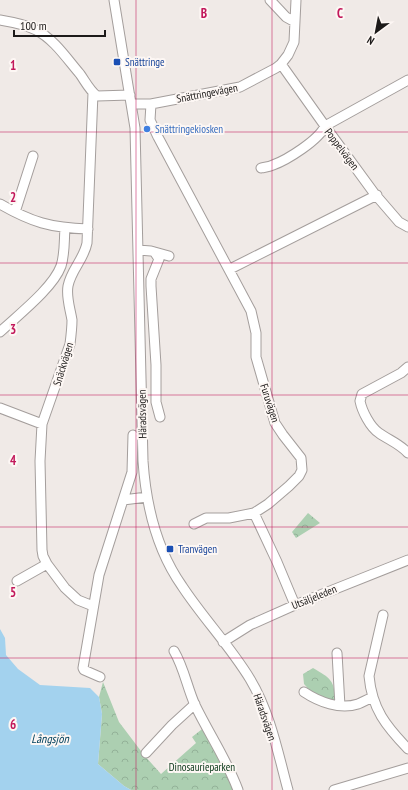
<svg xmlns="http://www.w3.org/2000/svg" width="408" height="790" font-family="'PT Sans Narrow',sans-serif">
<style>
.park{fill:url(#park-crowns)}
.water{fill:#a3d2ee}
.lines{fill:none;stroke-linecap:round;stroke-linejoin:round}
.minor-casing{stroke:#a49e9c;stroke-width:11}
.minor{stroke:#fff;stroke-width:9}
.grid{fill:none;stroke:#c2185b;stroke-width:1;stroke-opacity:0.55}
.transit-dot{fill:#1a4fb4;stroke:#fdf7f4;stroke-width:1.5}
.shop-dot{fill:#3f7fe0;stroke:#fdf7f4;stroke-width:1.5}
.labels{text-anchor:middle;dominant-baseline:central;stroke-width:4;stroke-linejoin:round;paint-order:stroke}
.transit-label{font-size:11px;fill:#164399;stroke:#fdf7f4;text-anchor:start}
.street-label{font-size:11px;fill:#1c1a19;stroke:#fdf7f4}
.shop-label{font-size:11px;fill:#366cbe;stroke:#fdf7f4;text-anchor:start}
.park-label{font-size:11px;fill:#043414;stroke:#fdf7f4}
.water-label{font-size:12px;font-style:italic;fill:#00405c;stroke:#fdf7f4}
.grid-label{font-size:13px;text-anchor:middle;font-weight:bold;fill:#c2185b;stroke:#fdf7f4;stroke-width:4;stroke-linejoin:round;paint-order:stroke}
</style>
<defs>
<pattern id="park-crowns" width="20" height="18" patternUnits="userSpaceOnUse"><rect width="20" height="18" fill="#accfb1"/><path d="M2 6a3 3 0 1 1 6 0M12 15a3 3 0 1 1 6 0" fill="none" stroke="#93b198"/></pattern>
</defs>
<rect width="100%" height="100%" fill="#f0eae7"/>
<path class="park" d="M308,513l12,10 -24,15 -4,-6z
M313,668c17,10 22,12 22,33l-20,-5 -11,-12 -1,-10z
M103,682l16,40 25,33 17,19 35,-31 -4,-6 14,-11 32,64h-107l-7,-4 -26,-22 4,-50 -3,-17z"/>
<path class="water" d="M0,629l5,9 1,17 12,14 22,16 50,3 9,9 3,17 -4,50 26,22 7,4h-131z"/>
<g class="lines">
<g class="minor-casing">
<path id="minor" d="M114,0l21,128 8,333c3,44 13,88 39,125 21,32 48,60 68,93 20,33 28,74 38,111
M270,0l16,17 9,5
M0,20c12,2 25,4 36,10 18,9 31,29 44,44 5,7 10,17 17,22l33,-1
M281,64l44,62 49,67 25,29 9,5
M93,93l-6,150c-3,16 -16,27 -19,43 -2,11 2,22 4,34 0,8 -1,16 -2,24l-28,80 -2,37 2,89 1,6 4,8 18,24 13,12 15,6
M132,104h19l89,-17 36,-19 5,-4 7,-9 6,-13 2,-42
M151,104l-1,16 8,17 93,174 5,22v24l19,66 8,12 18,23 1,12 -3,6 -10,10 -21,18 -14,9 23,49 18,43
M261,168c4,-1 8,-1 12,-3 14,-5 46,-25 52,-39l83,-46
M0,204c31,18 51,24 88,25
M15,212l18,-56
M138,250l13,1 18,5
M155,253l4,6 -8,20v7l5,79v37l4,15
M230,269l147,-74
M0,332c18,-17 53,-44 61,-66 4,-12 3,-26 4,-38
M408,367l-7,6 -39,21 -2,7c2,10 10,26 19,32 10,7 21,11 29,20
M0,408l42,16
M123,500l24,-3
M194,524l12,-6h23l25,-5
M17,581l30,-17
M383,615l-14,61c3,33 17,50 39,73
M223,642l27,-17 45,-20 113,-45
M174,651c10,17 13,36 21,54 14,29 32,55 43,85
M337,653l3,53
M100,677l-16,-7 -1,-2 16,-93 33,-103 1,-37
M304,692c15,10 36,18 54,12 5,-2 10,-5 15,-7
M146,753l26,-28 23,-21
M334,790l74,-22"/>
</g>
<use href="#minor" class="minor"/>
</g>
<path class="grid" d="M136,0v790M272,0v790M0,132h408M0,263h408M0,395h408M0,527h408M0,658h408"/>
<g class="transit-dot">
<rect x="113" y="58" width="8" height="8" rx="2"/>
<rect x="166" y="545" width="8" height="8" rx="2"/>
</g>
<circle class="shop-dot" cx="147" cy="129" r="4"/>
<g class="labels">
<g class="transit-label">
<text x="125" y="62">Snättringe</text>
<text x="178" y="549">Tranvägen</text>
</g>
<g class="street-label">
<text transform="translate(207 93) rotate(-11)">Snättringevägen</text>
<text transform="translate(342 149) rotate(53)">Poppelvägen</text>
<text transform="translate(63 364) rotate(-73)">Snäckvägen</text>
<text transform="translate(270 403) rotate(72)">Furuvägen</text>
<text transform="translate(142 414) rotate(-91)">Häradsvägen</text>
<text transform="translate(314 597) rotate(-22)">Utsäljeleden</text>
<text transform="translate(265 717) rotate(71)">Häradsvägen</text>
</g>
<g class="shop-label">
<text x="155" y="129">Snättringekiosken</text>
</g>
<g class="park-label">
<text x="202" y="767">Dinosaurieparken</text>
</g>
<g class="water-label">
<text x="50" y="738">Långsjön</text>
</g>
</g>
<g class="grid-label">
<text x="204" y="18">B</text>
<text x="340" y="18">C</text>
<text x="13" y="70">1</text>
<text x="13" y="202">2</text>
<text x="13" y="334">3</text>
<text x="13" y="465">4</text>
<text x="13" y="597">5</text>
<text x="13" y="729">6</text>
</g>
<g transform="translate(376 32) rotate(212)" stroke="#fdf7f4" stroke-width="3" paint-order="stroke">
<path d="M0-3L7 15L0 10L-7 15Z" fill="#1c1a19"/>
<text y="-6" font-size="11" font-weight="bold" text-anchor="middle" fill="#1c1a19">N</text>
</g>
<path d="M14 30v6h91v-6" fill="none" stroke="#1c1a19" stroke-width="2"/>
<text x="20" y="30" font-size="12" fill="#1c1a19" stroke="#fdf7f4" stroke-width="3" paint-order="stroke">100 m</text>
</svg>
